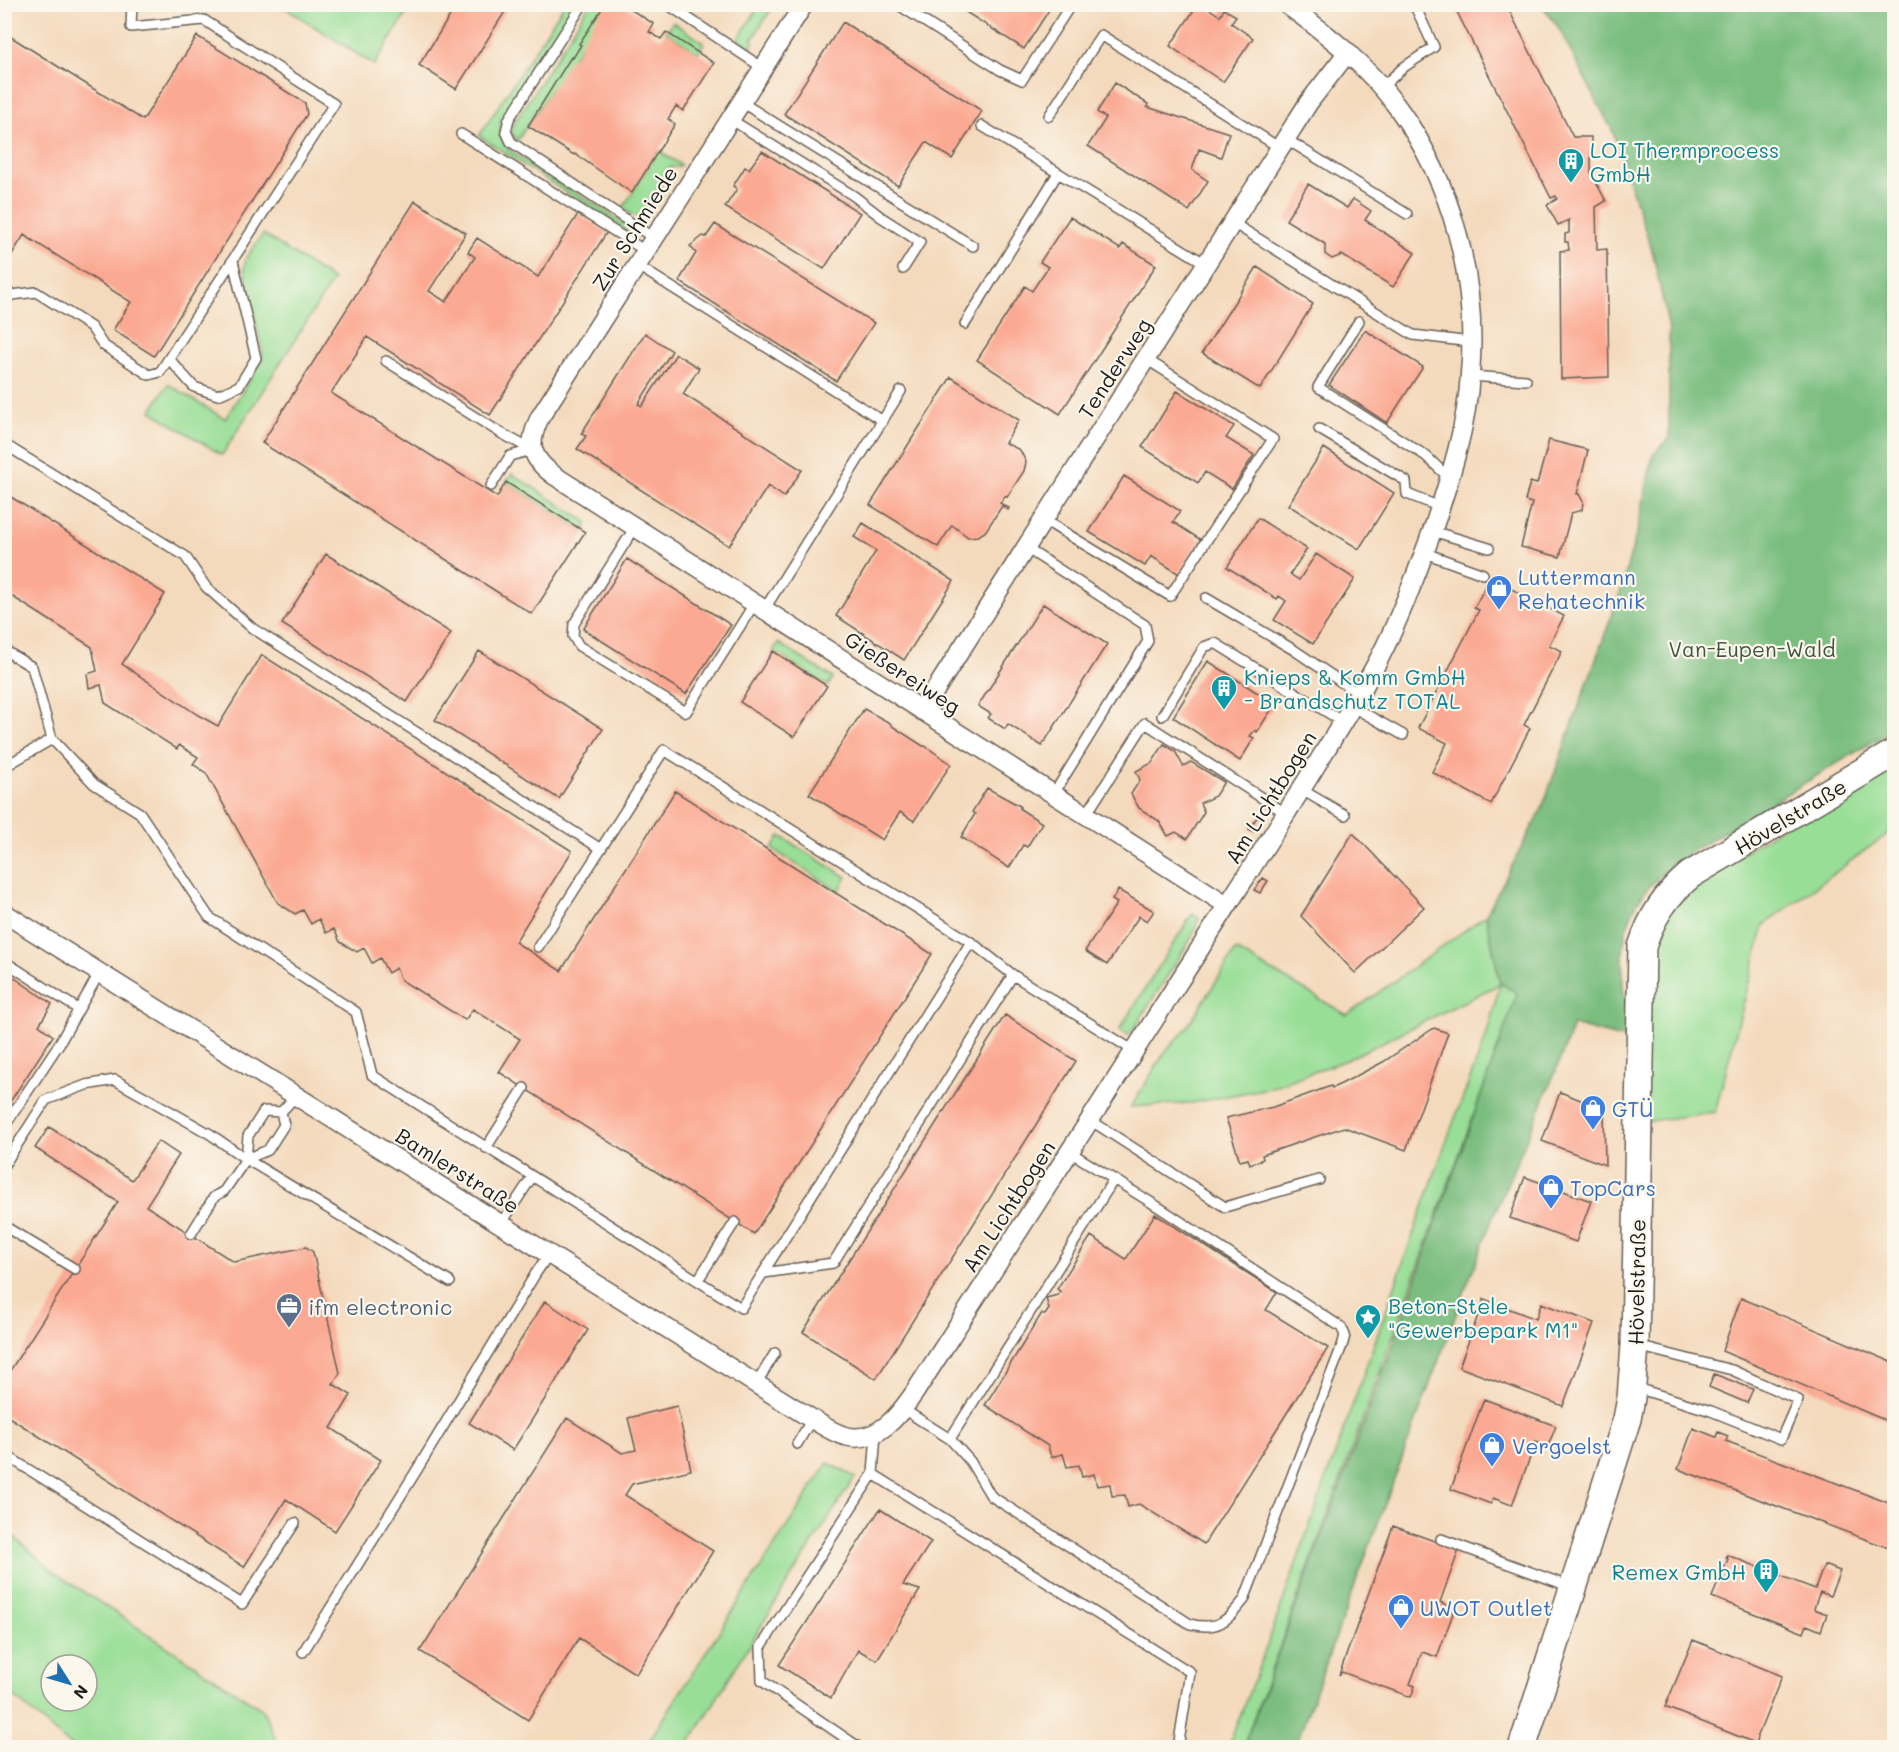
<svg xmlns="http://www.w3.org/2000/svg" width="1899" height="1752" font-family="Mali,sans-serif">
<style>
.green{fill:#98de96;stroke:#5a7d59;stroke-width:1.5;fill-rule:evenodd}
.forest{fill:#7abd7f;stroke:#4b6c4e;stroke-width:1.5}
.building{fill:#fba992}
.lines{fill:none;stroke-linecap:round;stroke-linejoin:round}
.lane-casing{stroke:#685e54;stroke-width:12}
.street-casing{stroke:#685e54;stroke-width:21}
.secondary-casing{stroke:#685e54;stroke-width:30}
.lane{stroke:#fff;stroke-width:9}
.street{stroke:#fff;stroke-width:18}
.secondary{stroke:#fff;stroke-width:27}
.labels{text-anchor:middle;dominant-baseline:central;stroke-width:4.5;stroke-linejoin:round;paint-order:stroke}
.culture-label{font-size:21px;fill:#0d838f;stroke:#fbf7ec;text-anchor:start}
.street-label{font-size:21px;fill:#1c1c1c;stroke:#fbf7ec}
.shop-label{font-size:21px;fill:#366cbe;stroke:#fbf7ec;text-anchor:start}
.park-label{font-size:21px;fill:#415641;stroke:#fbf7ec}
.service-label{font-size:21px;fill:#4e5e75;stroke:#fbf7ec;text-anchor:start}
</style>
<rect width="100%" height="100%" fill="#fbf7ec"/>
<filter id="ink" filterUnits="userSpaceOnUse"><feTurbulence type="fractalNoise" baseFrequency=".0167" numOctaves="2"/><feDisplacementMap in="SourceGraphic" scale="12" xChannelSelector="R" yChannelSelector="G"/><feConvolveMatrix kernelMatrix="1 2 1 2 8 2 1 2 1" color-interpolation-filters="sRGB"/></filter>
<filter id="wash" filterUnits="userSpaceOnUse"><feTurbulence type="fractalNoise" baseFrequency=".008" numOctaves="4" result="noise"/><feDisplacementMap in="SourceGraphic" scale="24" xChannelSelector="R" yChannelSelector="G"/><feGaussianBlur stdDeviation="1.35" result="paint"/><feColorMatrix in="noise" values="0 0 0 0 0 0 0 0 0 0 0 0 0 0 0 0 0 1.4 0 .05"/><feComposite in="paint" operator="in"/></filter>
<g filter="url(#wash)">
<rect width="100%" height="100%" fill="#f4dabd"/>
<path class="green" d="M281,5h131l-38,60z
M564,5h11l-74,116 -1,15 9,14 129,82 -3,5 -156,-101z
M589,5h19l-91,136 -5,-8v-6z
M760,5h14l-21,33 -1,10 -14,-9z
M673,22l31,21 -6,10 -32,-21z
M658,151l23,14 -2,2h-8l-25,43 2,7 -16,-2 -9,-7z
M263,234l70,46 -111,175 -71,-44 17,-27 57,35 36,-57 2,-9 -19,-85 2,-10z
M512,474l75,48 -2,10 -79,-50z
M778,643l55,35 -5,8 -55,-35z
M1894,757v72l-130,96 -49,187 -72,10 3,-175 23,-48z
M780,836l67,41 -8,14 -67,-42z
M1192,914l7,4 -7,19 -60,95 -4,3 -9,-5z
M1486,915l14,68 18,10 -275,754h-15l40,-104 178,-501 40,-105 14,-53 -154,76 -77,28 -78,15 -60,4 34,-55 21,-23 50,-79 111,65z
M828,1463l27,14 -62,97 -106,173h-42z
M5,1529l50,44 208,137 16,37h-207l-67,-58zM51,1665h36v36h-36z"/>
<path class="forest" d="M1542,5h352v724l-200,121c-43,29 -71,55 -71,110 0,9 -1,19 0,28 4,18 9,36 13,54l-63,-17c-24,70 -58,136 -85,205 -66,172 -129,345 -193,517l-52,1 152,-409 122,-346 -17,-10 -14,-68 56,-107 79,-218 17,-62 15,-73 16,-17v-109l-16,-75 -40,-122 -55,-105z"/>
<g id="blocks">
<path class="building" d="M468,4h36l4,3 -52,82 -37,-24 37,-59 8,5z
M605,4h17l32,20 -5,8 12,7 5,-7 48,31 -31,48 -7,-5 -8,13 7,5 -43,69 -57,-39 -1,1 -46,-29 43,-69 2,1 8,-13 -2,-1z
M953,4h88l8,6 -25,39z
M1198,4h4l18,12 4,-7 12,7 -5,7 22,15 -30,44 -53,-36z
M1453,4h53l67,133h18v36l15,28 -10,6 1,43 10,-1 2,128 -48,2 -1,-128 9,-1 -1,-8h-3v-8l4,-1v-13l-11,5 -11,-20 10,-6 -1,-3 -5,2z
M843,22l139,89 -30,48 -26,-17 -28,44 -114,-72z
M8,35l135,85 54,-84 108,67 2,11 -153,242 -41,-26 18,-28 -107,-67 -20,32v-226z
M1115,83l33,21 -1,3 82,26 -8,24 -22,-8 -7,21 16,11 -19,30 -101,-65 18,-28 -9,-6z
M762,151l98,62 -36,56 -99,-62 12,-18 -4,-3 12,-19 4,2z
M1308,184l39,24 6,-9 18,12 -6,9 50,33 -22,34 -51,-32 -10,4 -7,-5v-10l-39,-24z
M415,201l51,32 -37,58 17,11 29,-45 -7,-5 9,-14 61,39 40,-63 29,18 -117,183 -123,-78 -36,56 166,104 9,-15 79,50 -53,82 -270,-171z
M1070,217l50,32 3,-5 33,21 -96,149 -83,-54 48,-74 7,5 16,-24 -8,-5z
M715,224l159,99 -38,58 -157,-100 17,-28 -6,-7 13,-10 3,1z
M1257,267l56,37 -53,85 -58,-36z
M1365,330l58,37 -36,56 -58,-38z
M645,333l27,18 -34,53 4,2 34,-52 23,14 -16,26 119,76 -18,27 -16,-11 -39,60 -152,-97 9,-13 -5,-2z
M951,377l68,43 -14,23 15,7 6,12 -2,9 -17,26 -2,-1 -5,7 9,5 -1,2 -6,-4 -17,26 -7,4 -10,1 -16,-12 -14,22 -68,-42z
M1177,391l57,35 -8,12 28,17 -22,34 -27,-17 -7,11 -56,-36z
M1549,440l39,10 -11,44h2l4,8 -1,8 -11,3 -11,44 -39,-10 11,-44 -7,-2 5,-19 7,2z
M1324,448l70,45 -35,56 -71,-44z
M1124,476l56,35 -7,11 28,18 -22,34 -28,-18 -6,10 -56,-34z
M11,497l154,97 -43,70 76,51 20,11 44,-71 310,196 -57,91 46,29 114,-180 257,163 -178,280 -255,-162 21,-33 -47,-30 -8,11 -64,-40 -5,-12 -8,5 -8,-15 -8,5 -8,-15 -7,4 -17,-10 -6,-13 -8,4 -7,-14 -8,5 -8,-14 -8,4 -17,-11 -72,-130 -13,-9 5,-7 -19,-12 -2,4 -72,-46 -4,-18 -12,3 -2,-14 10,-3 -5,-24 -87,-55v-85z
M1258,518l49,31 -17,25 9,6 17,-26 39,25 -42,65 -39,-24 12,-19 -7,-5 -2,3 -50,-32z
M863,523l91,58 -50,79 -68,-44 40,-65 -22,-14z
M326,554l125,79 -44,69 -125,-78z
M627,559l104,66 -45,69 -103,-65z
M1490,578l74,38 -15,29 13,6 -38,74 6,3 -39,76 -59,-32 15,-29 -29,-15 61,-118 -5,-2z
M1043,604l64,40 -65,102 -34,-22 -3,5 -17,-11 3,-4 -13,-8z
M479,651l124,78 -44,70 -124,-79z
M773,651l54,35 -33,51 -54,-35z
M1208,661l67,43 -18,28 -2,-2 -5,6 4,2 -14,23 -67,-44z
M864,709l26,14 2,3 31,20h2l26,18 -37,57 -14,-9 -18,28 -73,-46z
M1164,744l11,7 8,15 8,-4 33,20 -9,14 -15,7 4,9 -17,27 -11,-7 -8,4 -9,-15 -20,-13 -8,-14 9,-14 -4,-9 16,-8z
M987,788l33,18v3l22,14 -15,24 -4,-2 -14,23 -48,-31 14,-23 -3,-2z
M1257,817l5,3 -8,12 -5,-3z
M1353,833l71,74 -69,66 -54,-57z
M1263,878l5,3 -8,12 -6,-3z
M1118,890l36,21 -7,10 -8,-5 -32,49 -22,-14 32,-48 -5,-3z
M9,974l43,30 -13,21 14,11 -49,75v-130z
M1005,1015l71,46 -200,318 -73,-47z
M1434,1028l14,5 -42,117 -62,-23 -82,28 1,4 -13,5 -2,-5 -8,2 -14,-43 47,-11 58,-21 1,2 9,-4 42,-22z
M1560,1092l44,17 1,56 -63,-24z
M49,1127l83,53 26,-39 21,14 -33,51 88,56 72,-15 7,5 27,121 -7,11 18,11 -20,33 50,32 -46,71 -49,-32 -42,68 -240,-153v-34l114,-178 -83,-54z
M1525,1177l66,24 -15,41 -66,-24z
M1155,1214l122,78 -11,18 62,38 -124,196 -65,-40 -11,3 -3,-12 -13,1 -2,-12 -13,2 -3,-12 -12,3 -3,-12 -12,2 -4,-13 -12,3 -3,-11 -63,-41 57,-92 3,2 4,-6 -3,-11 12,-3 2,-4 -3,-2 34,-53 35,23z
M1741,1298l153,65v61l-172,-73z
M1484,1299l52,20 5,-16 53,20 -31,83 -104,-39z
M545,1301l43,29 -75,120 -44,-27z
M1714,1374l39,15 -6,14 -38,-16z
M1484,1399l72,27 -8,20 -12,-4 -24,63 -19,-7 -2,6 -40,-15z
M677,1406l14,64 -59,14 -7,11 88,56 -77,123 -57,-36 -51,82 -108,-69 147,-233 55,35 14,-3 -8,-32z
M1693,1428l23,9 2,-5 10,4 -2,5 168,64v45l-216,-81z
M880,1509l51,33 -28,43 17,5 -43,70 -19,-10 -27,48 -52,-33z
M1393,1526l66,24 -19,52 15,6 -18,49 -15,-5 -12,32 5,2 -4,11 -69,-25 -3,3z
M1727,1555l88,34 9,-24 16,6 -10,25 -10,-4 -4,10 -2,7 13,5 -6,17 -14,-6 -3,8 -92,-36 16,-38 -2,-1z
M1693,1640l89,36 -27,67 -90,-36z"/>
</g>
</g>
<g filter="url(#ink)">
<use href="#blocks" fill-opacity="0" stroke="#685e54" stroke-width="1.5"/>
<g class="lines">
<g class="lane-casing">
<path id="lane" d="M583,4l-74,115 -3,12 5,11 144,97
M667,4l96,64
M897,4l103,66 22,10 46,-71 -7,-5
M1381,88l23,-21 30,-20 -20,-43
M741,102l232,144
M1049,116l52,-81 179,113
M730,119l124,77 27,21 39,25 -17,27
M982,126l224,138
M461,134l186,118
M1286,139l121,75
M1233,223l180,112 58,7
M638,266l245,155
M4,296l32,-4 55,35 12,18 46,30 11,-3 174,-268 -130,-84 -73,7 1,-23
M1359,321l-41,66 108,69 23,22
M965,324l93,-151
M170,360l24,27 24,8 21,-9 17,-28 -23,-97
M386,361l113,71 33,18
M1470,376l56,4
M1319,429l87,52 1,13 33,13
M4,444l181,112 21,31 46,41 349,221
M491,486l19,-30 22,-6
M1044,520l126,76 103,-157 -127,-80
M635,527l-61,97 -1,12 6,10 107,66 68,-108
M1432,531l57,17
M1026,548l119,77 3,16 -95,154
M1425,553l58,21
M1206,598l88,52 65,44
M764,610l137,-219
M4,650l28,17 20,72 -48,28
M1353,707l50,28
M1162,716l42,-69 11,-4 128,79
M52,739l42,45 46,29 69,104 147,95 16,63 369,233 230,-366 -307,-192 -126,197
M1302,790l43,25
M1086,815l59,-92 142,91
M971,942l42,33
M4,961l74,48
M1090,1120l135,87 94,-27
M4,1127l55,-83 41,-72
M486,1148l38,-60
M246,1159l22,-9 16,-25 -3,-13 15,-16
M4,1165l42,-65 40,-15 29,-5 95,54 36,25 204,123
M501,1224l31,-47
M4,1226l71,43
M191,1234l23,-37 10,-6 22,-32 2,-23 16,-25 17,1
M764,1273l69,-10 180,-288 121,76
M698,1280l37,-58
M756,1384l19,-31
M1633,1387l78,24 70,28 17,-39 -66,-30 -95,-24
M903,1409l47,30 20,22 21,35 199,128c28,7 37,-3 54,-24l99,-257 2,-8 -4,-8 -181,-119 -90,-56
M950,1439l164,-260
M797,1444l15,-25
M4,1454l238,150 53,-81
M873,1474l317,198 -12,76
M1441,1539l130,48
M303,1652l112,-179 121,-200 13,-19
M860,1748l-98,-67 -1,-34 112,-173 3,-41"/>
</g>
<g class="street-casing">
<path id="street" d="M804,4l-264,413c-13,27 -10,41 15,59l672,429
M922,711l387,-609 39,-50
M4,913l808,506c10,6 21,14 33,17 32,9 55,-22 70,-44 93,-145 186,-290 279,-434 43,-68 87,-135 129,-204 20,-32 40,-64 57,-97 22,-43 39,-89 55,-134 16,-48 32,-98 35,-149 8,-93 -17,-190 -72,-266 -30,-42 -71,-74 -112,-104"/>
</g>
<g class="secondary-casing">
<path id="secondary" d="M1522,1748l105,-329 4,-21 4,-53 7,-398c9,-30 24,-52 48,-72l204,-122"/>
</g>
<use href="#lane" class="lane"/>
<use href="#street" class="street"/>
<use href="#secondary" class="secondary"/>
</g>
</g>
<defs>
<g id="building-pin" transform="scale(1.35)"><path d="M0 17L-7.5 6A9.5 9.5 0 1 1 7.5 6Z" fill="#0f9aa8" stroke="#fbf7ec"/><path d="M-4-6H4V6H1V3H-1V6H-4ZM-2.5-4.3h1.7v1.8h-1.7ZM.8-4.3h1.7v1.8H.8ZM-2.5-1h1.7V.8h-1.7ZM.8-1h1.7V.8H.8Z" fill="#fff"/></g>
<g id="shop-pin" transform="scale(1.35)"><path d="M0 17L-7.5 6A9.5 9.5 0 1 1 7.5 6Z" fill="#3f7fe0" stroke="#fbf7ec"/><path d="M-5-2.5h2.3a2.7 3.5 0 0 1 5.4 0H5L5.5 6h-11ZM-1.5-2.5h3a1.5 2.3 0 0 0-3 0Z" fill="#fff"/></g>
<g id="office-pin" transform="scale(1.35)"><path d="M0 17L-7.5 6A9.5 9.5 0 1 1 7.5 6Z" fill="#5c6f8a" stroke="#fbf7ec"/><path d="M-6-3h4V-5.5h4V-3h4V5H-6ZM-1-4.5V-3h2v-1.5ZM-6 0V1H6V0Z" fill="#fff"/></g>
<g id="sight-pin" transform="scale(1.35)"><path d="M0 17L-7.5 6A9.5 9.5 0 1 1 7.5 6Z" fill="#0f9aa8" stroke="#fbf7ec"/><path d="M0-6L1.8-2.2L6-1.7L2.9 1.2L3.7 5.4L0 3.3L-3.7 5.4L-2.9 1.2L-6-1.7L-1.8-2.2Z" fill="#fff"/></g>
</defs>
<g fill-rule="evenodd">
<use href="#building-pin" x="1571" y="161"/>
<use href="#shop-pin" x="1499" y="588"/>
<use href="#building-pin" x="1224" y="688"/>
<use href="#shop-pin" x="1593" y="1108"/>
<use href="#shop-pin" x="1551" y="1187"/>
<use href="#office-pin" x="289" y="1306"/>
<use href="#sight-pin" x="1368" y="1317"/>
<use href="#shop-pin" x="1492" y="1445"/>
<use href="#building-pin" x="1766" y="1571"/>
<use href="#shop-pin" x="1401" y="1607"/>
</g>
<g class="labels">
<g class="culture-label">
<text x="1590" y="149">LOI Thermprocess<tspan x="1590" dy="24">GmbH</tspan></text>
<text x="1244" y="676">Knieps &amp; Komm GmbH<tspan x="1244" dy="24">- Brandschutz TOTAL</tspan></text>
<text x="1388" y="1305">Beton-Stele<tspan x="1388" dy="24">"Gewerbepark M1"</tspan></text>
<text x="1746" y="1571" text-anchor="end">Remex GmbH</text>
</g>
<g class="street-label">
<text transform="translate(634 228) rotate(-58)">Zur Schmiede</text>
<text transform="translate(1114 368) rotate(-57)">Tenderweg</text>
<text transform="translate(903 672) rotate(33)">Gießereiweg</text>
<text transform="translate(1270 797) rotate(-58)">Am Lichtbogen</text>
<text transform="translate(1790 816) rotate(-31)">Hövelstraße</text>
<text transform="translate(458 1170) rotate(32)">Bamlerstraße</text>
<text transform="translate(1008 1206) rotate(-57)">Am Lichtbogen</text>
<text transform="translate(1636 1282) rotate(-89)">Hövelstraße</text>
</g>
<g class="shop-label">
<text x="1518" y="576">Luttermann<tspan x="1518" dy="24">Rehatechnik</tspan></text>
<text x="1612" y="1108">GTÜ</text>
<text x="1570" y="1187">TopCars</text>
<text x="1512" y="1445">Vergoelst</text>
<text x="1420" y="1607">UWOT Outlet</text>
</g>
<g class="park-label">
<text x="1752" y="648">Van-Eupen-Wald</text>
</g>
<g class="service-label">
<text x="308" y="1306">ifm electronic</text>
</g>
</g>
<rect width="1899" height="1752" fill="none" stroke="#fbf7ec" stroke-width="24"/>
<g transform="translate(69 1683) rotate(127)"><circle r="28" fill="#fbf7ec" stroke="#a29f99" stroke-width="1.5"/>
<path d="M0-4.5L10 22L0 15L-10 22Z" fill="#1f6fb2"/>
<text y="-9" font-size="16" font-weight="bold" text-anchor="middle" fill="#1c1c1c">N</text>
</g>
</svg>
